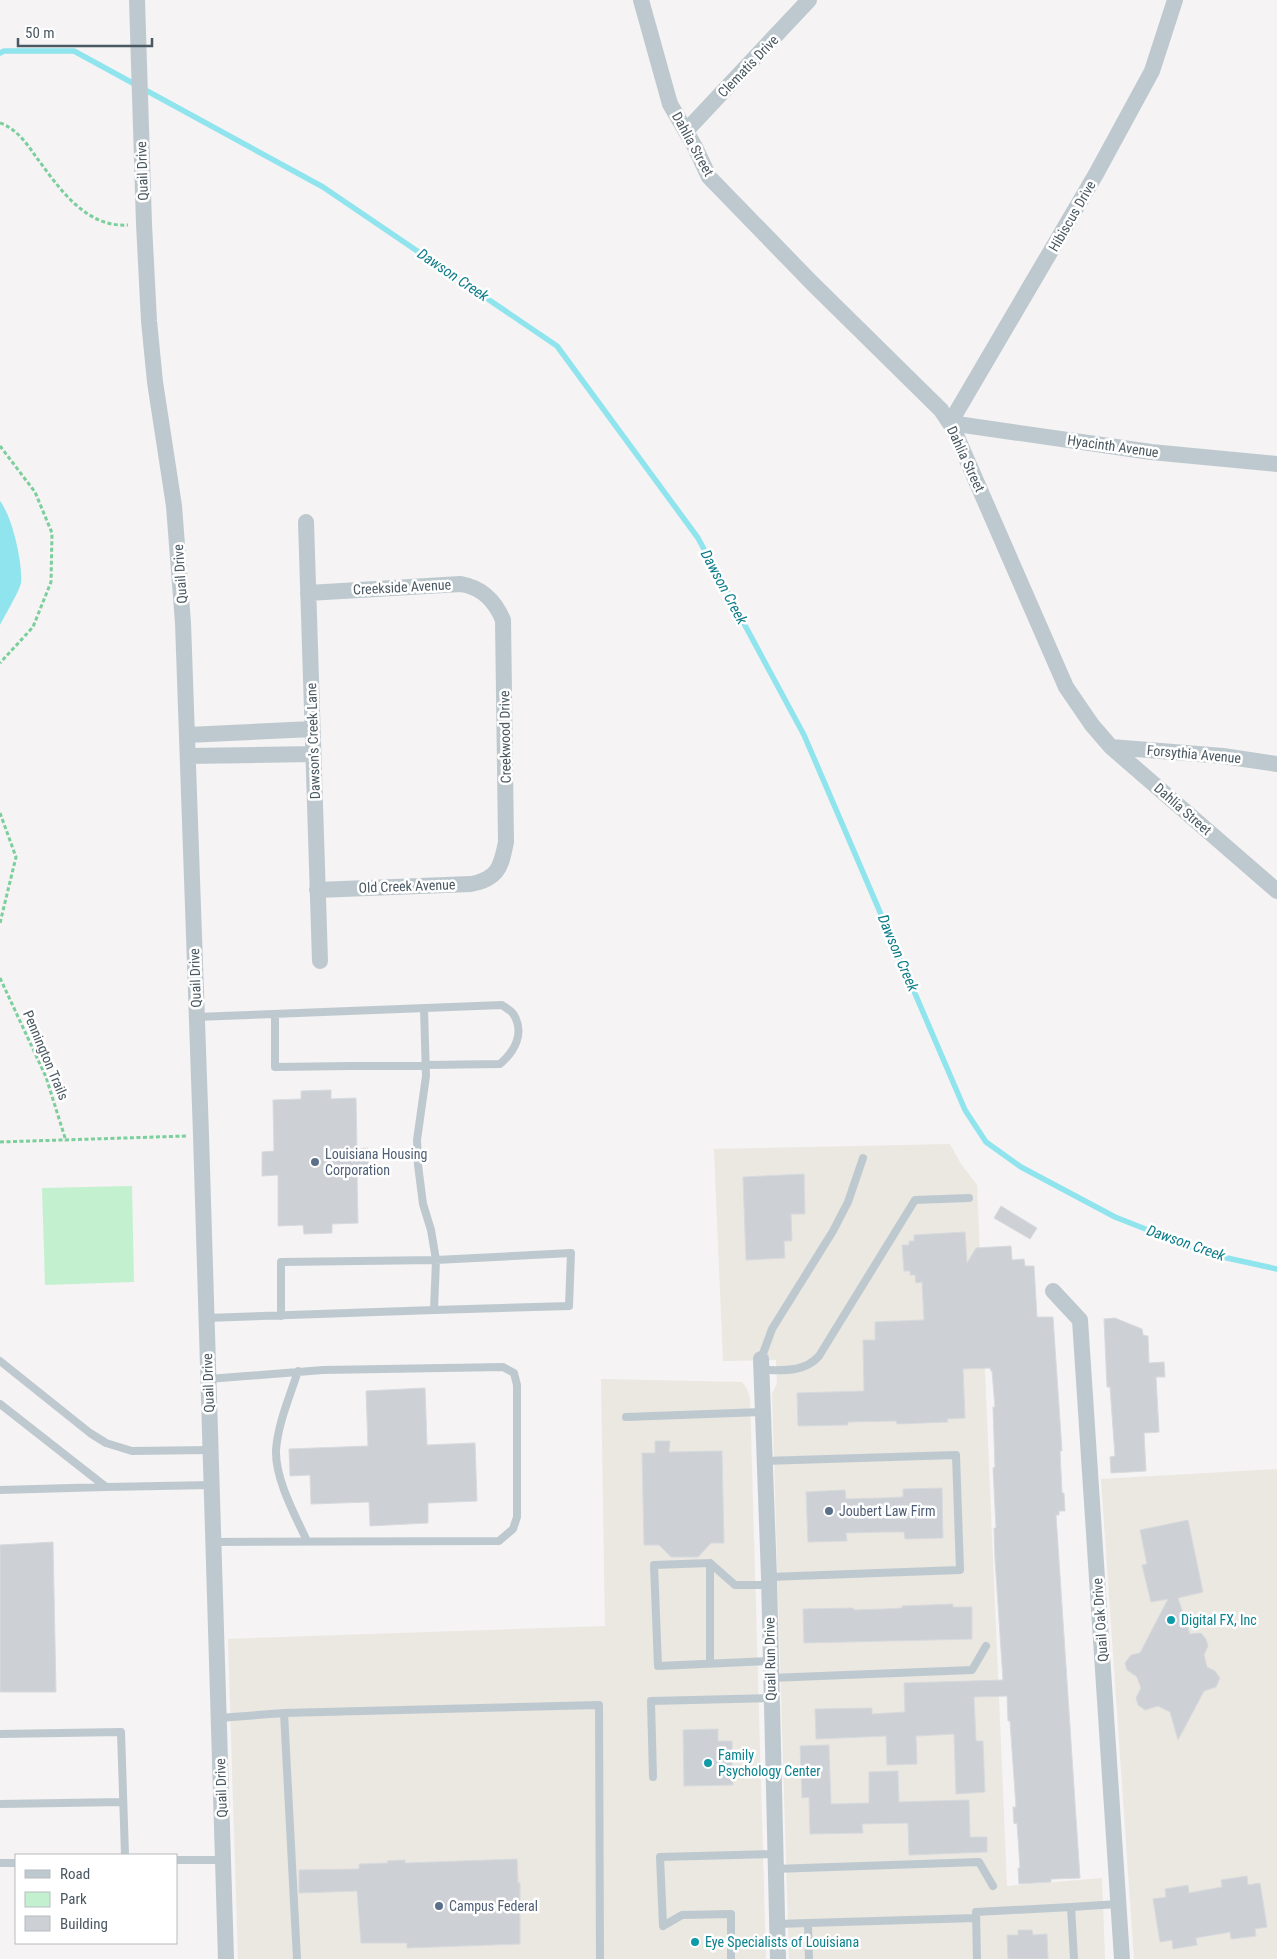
<svg xmlns="http://www.w3.org/2000/svg" width="1277" height="1959" font-family="'Roboto Condensed',sans-serif">
<style>
.commercial{fill:#ebe7e1}
.green{fill:#c3f1d0}
.water{fill:#90e4ed}
.lines{fill:none;stroke-linecap:round;stroke-linejoin:round}
.stream{stroke:#90e4ed;stroke-width:5.5}
.building{fill:#cdd0d5;stroke:#d7dade}
.path{stroke:#7acf9c;stroke-width:3;stroke-dasharray:4 2.5;stroke-linecap:butt}
.service{stroke:#bec9cf;stroke-width:8}
.minor{stroke:#bec9cf;stroke-width:16}
.service-dot{fill:#5c6f8a;stroke:#fff;stroke-width:2}
.culture-dot{fill:#0f9aa8;stroke:#fff;stroke-width:2}
.labels{text-anchor:middle;dominant-baseline:central;stroke-width:5;stroke-linejoin:round;paint-order:stroke}
.street-label{font-size:14px;fill:#4a5861;stroke:#fff}
.service-label{font-size:14px;fill:#4e5e75;stroke:#fff;text-anchor:start}
.culture-label{font-size:14px;fill:#0d838f;stroke:#fff;text-anchor:start}
.water-label{font-size:15px;font-style:italic;fill:#0d7d8a;stroke:#fff}
</style>
<rect width="100%" height="100%" fill="#f5f3f3"/>
<path class="commercial" d="M950,1144l11,20 16,21 30,701 95,-8 3,81h-316l-17,-566 5,-9 -1,-24 -53,1 -9,-212z
M601,1379l141,3 4,5 4,10 16,562h-528l-10,-320 377,-13z
M1277,1469v490h-143l-33,-480z"/>
<path class="green" d="M132,1186l2,96 -89,3 -3,-97z"/>
<path class="water" d="M0,501c12,15 23,62 21,82 -2,9 -16,32 -21,42z"/>
<g class="lines">
<path class="stream" d="M0,53l4,-2h70l249,136 234,159 141,192 106,197 161,375 21,32 35,25 94,50 94,37 68,15"/>
</g>
<path class="building" d="M331,1090v9l25,-1 1,51 11,-1 1,24 -12,1 1,50 -26,1v9l-28,1 -1,-9 -25,1v-51l-16,1v-24l12,-1 -1,-51 28,-1v-8z
M804,1174l1,40h-14l1,27h-8l1,17 -39,2 -3,-83z
M1001,1206l36,22 -7,11 -36,-21z
M965,1232l2,31 9,-15 35,-2 1,14 12,-1 1,7h9l3,51h16l9,134h-2l2,42h2l1,18h-6v4h-3l24,363 -29,1v3l-32,2 -1,-16h2l-3,-45 -3,1 -1,-17h3l-6,-86h-2l-1,-25 -33,1 2,44h7l2,51 -29,2 -2,-60 -38,2 1,28 -30,1 -1,-29 -70,3 -1,-30 57,-1v6l33,-2 -1,-29 99,-3 -8,-121 -1,-31h2l-3,-60 2,-1 -2,-60h2l-3,-36h-1l-1,-3 -27,1 2,49 -18,1 1,3 -51,2 -1,-3 -48,1v3l-50,1 -1,-33 67,-2 -1,-51h12v-18l49,-2 -2,-38 -6,1 -1,-8h-5v-4h-6l-2,-26h7v-4h5v-6z
M1115,1318l27,11 1,6 5,1 1,27 15,-1 1,15h-9l3,55 -15,1 2,38 -35,2 -1,-16 5,-1 -5,-69h-3l-3,-68z
M425,1388l2,57 48,-2 2,58 -49,2v20l-58,3 -1,-24 -58,2 -1,-29 -20,1 -1,-27 79,-3 -2,-55z
M655,1441h15l-1,11 53,-1 2,92h-13l-13,14h-27l-12,-12h-15l-2,-92h13z
M942,1488l1,50 -38,1 -1,-7h-20l-38,1 1,8 -39,1 -2,-50 39,-2 1,9 37,-1 20,-1v-8z
M1188,1520l15,72 -25,6 12,36 11,-1 5,6 2,7 -4,9 3,12 8,4 5,7 -4,9 -12,4 -26,49 -8,-28 -12,-6 -13,4 -7,-5 -2,-7 5,-10 -4,-11 -10,-7 -2,-7 6,-8 9,-2 28,-54 -17,3 -9,-37 5,-1 -7,-34z
M53,1542l3,150h-56v-147z
M953,1604v3h19v32l-168,4 -1,-34 50,-1 1,2 30,-1 18,-1v-2z
M718,1729v12h14l1,44 -49,1 -1,-56z
M829,1745l2,59 38,-1v-31l29,-1 1,31 70,-2 1,37h17v15l-78,3 -1,-32 -46,1 1,9 -53,1 -1,-37 -7,1 -2,-52z
M517,1859l1,24h2v61l-113,4v-5h-46l-4,-52 -58,2v-23l60,-1v-5l29,-1 -1,-2 18,-1v3z
M1247,1876l1,9 12,-2 7,44 -12,2 1,7 -25,3 -1,-7 -34,6 1,7 -24,4 -1,-9 -12,2 -7,-43 13,-2 -1,-8 23,-4 1,8 33,-6 -1,-7z
M1018,1930h14l1,5 14,-1 1,25h-40l-1,-24h11z"/>
<g class="lines">
<path class="path" d="M0,123c15,5 25,18 34,31 23,31 50,74 94,71
M0,446l35,46 17,41 -1,49 -18,45 -33,36
M0,813l16,44 -16,66
M0,978l46,99 20,64
M0,1142l186,-6"/>
<path class="service" d="M196,1017l306,-12c4,3 10,6 12,10 11,19 0,37 -14,49l-225,3v-53
M281,1316v-54l155,-2 135,-7 -2,53 -135,4
M206,1318l228,-8 2,-50 -5,-30 -8,-26 -5,-39 -1,-25 9,-64 -2,-68
M761,1359l11,-30 61,-98 15,-29 15,-44
M0,1361l90,72 16,10 26,8 78,-1
M760,1370c22,0 44,3 59,-14l96,-156 54,-2
M298,1371c-8,25 -20,52 -22,79 -1,29 19,65 31,91
M208,1379l115,-9 180,-3 11,6 3,12v132l-4,12 -14,12 -285,1
M0,1404l106,83 106,-2
M626,1417l136,-5
M763,1461l193,-6 4,115 -191,7
M0,1490l106,-3
M710,1563l25,22h34
M710,1663v-100l-56,2 4,101 112,-5
M770,1678l202,-8 14,-24
M284,1713l13,246
M219,1718l65,-5 315,-8 1,254
M0,1734l121,-2 4,123
M653,1777l-2,-76 119,-3
M0,1804l123,-2
M176,1860h47
M0,1863h16
M774,1869l205,-7 14,24
M1071,1907l47,-3
M777,1924l31,-1
M731,1959v-45l-49,1 -19,11 -3,-69 114,-3
M809,1959l-1,-36 168,-5
M977,1959l-1,-47 95,-5 3,52"/>
<path class="minor" d="M137,0l7,224 5,97 6,61 19,124 9,117 18,512 25,824
M641,0l29,104 25,43 14,30 102,105 130,128 12,18 113,259 26,38 19,22 166,144
M1175,0l-23,71 -56,103 -146,249 201,29 126,12
M686,131l123,-131
M306,522l14,439
M308,593l153,-9c22,4 34,17 42,36l3,222c-5,25 -8,37 -35,42l-154,6
M188,735l124,-6
M1111,747l112,9 54,8
M188,756l125,-2
M1053,1291l27,29 42,639
M761,1359l8,218 9,382"/>
</g>
<g class="service-dot">
<circle cx="315" cy="1162" r="5"/>
<circle cx="829" cy="1511" r="5"/>
<circle cx="439" cy="1906" r="5"/>
</g>
<g class="culture-dot">
<circle cx="1171" cy="1620" r="5"/>
<circle cx="708" cy="1763" r="5"/>
<circle cx="695" cy="1942" r="5"/>
</g>
<g class="labels">
<g class="street-label">
<text transform="translate(748 66) rotate(-46)">Clematis Drive</text>
<text transform="translate(693 144) rotate(61)">Dahlia Street</text>
<text transform="translate(142 171) rotate(-92)">Quail Drive</text>
<text transform="translate(1072 216) rotate(-60)">Hibiscus Drive</text>
<text transform="translate(1113 446) rotate(8)">Hyacinth Avenue</text>
<text transform="translate(966 459) rotate(65)">Dahlia Street</text>
<text transform="translate(180 574) rotate(-94)">Quail Drive</text>
<text transform="translate(402 587) rotate(-3)">Creekside Avenue</text>
<text transform="translate(505 737) rotate(-91)">Creekwood Drive</text>
<text transform="translate(313 741) rotate(-92)">Dawson's Creek Lane</text>
<text transform="translate(1194 754) rotate(5)">Forsythia Avenue</text>
<text transform="translate(1183 809) rotate(41)">Dahlia Street</text>
<text transform="translate(407 886) rotate(-2)">Old Creek Avenue</text>
<text transform="translate(195 978) rotate(-92)">Quail Drive</text>
<text transform="translate(46 1055) rotate(67)">Pennington Trails</text>
<text transform="translate(208 1383) rotate(-92)">Quail Drive</text>
<text transform="translate(1100 1620) rotate(-94)">Quail Oak Drive</text>
<text transform="translate(770 1659) rotate(-91)">Quail Run Drive</text>
<text transform="translate(221 1788) rotate(-92)">Quail Drive</text>
</g>
<g class="service-label">
<text x="325" y="1154">Louisiana Housing<tspan x="325" dy="16">Corporation</tspan></text>
<text x="839" y="1511">Joubert Law Firm</text>
<text x="449" y="1906">Campus Federal</text>
</g>
<g class="culture-label">
<text x="1181" y="1620">Digital FX, Inc</text>
<text x="718" y="1755">Family<tspan x="718" dy="16">Psychology Center</tspan></text>
<text x="705" y="1942">Eye Specialists of Louisiana</text>
</g>
<g class="water-label">
<text transform="translate(453 275) rotate(34)">Dawson Creek</text>
<text transform="translate(724 587) rotate(62)">Dawson Creek</text>
<text transform="translate(898 953) rotate(67)">Dawson Creek</text>
<text transform="translate(1186 1243) rotate(19)">Dawson Creek</text>
</g>
</g>
<rect x="15" y="1854" width="162" height="90" fill="#ffffff" stroke="#b7bcc0"/>
<rect x="25" y="1870" width="25" height="8" fill="#bec9cf" stroke="#b7bcc0"/>
<text x="60" y="1879" font-size="15" fill="#4a5861">Road</text>
<rect x="25" y="1892" width="25" height="15" fill="#c3f1d0" stroke="#b7bcc0"/>
<text x="60" y="1904" font-size="15" fill="#4a5861">Park</text>
<rect x="25" y="1916" width="25" height="15" fill="#cdd0d5" stroke="#b7bcc0"/>
<text x="60" y="1929" font-size="15" fill="#4a5861">Building</text>
<path d="M18 38v8h134v-8" fill="none" stroke="#4a5861" stroke-width="2.5"/>
<text x="25" y="38" font-size="15" fill="#4a5861" stroke="#ffffff" stroke-width="4" paint-order="stroke">50 m</text>
</svg>
